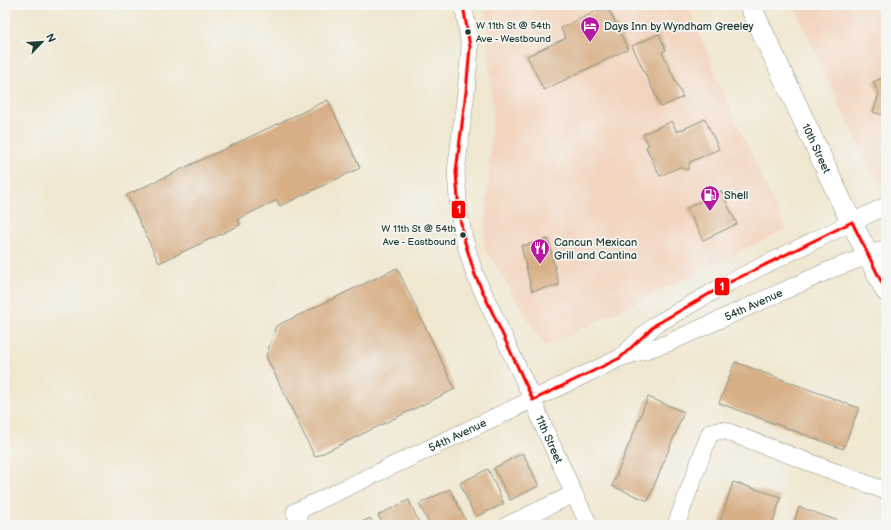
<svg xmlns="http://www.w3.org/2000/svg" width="891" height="530" font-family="'Balsamiq Sans',sans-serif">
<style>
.built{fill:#f3d4be}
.building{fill:#d7ae85}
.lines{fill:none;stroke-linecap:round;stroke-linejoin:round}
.minor-casing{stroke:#889282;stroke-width:18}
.major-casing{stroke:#889282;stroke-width:22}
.minor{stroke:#fff;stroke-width:17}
.major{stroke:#fff;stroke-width:21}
.bus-1-casing{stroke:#f6f6f2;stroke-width:6}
.bus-1{stroke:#f00;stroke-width:3}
.bus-dot{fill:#1f3d34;stroke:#f6f6f2;stroke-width:1.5}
.labels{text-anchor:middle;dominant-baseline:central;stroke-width:3.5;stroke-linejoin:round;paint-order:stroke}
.bus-label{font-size:10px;fill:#1f3d34;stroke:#f6f6f2;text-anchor:start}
.poi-label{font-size:11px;fill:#1f3d34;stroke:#f6f6f2;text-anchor:start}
.street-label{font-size:11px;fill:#1f3d34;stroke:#f6f6f2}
.line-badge{stroke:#f6f6f2;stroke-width:1.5}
.badge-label{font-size:11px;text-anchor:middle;font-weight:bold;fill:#fff}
</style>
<rect width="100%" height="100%" fill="#f6f6f2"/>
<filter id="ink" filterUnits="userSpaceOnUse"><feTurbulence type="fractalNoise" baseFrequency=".025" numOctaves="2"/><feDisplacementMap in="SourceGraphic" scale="8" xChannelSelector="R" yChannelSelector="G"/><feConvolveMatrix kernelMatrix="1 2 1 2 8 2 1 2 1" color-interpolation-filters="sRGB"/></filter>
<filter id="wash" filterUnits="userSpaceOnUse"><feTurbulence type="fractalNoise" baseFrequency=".012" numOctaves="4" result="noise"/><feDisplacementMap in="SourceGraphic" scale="16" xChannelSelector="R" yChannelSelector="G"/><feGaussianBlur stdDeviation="0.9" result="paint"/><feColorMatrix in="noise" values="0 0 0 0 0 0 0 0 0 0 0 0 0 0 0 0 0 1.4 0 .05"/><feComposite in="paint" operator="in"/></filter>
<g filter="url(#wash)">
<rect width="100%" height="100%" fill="#f0e7d0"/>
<path class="built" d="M485,5h203l41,101 57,123 -241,118 -61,-100 9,-139z
M793,5h93v175l-3,2 -15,-16z"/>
<g id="blocks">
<path class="building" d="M607,6l21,43 -84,41 -17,-34 39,-18 -5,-10z
M659,34l7,16 -4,2 21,45 -22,10 -29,-61z
M886,76v40l-13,-4 6,-18 -6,-12z
M328,100l32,68 -80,38 -3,-6 -39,19 2,6 -81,38 -32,-68z
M705,119l14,30 -29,13 -2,8 -8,-3 -20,9 -14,-29 3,-2 -6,-11 29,-13 5,11z
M721,191l16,33 -34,16 -16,-32z
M548,239l11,46 -27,6 -11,-45z
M397,268l58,121 -140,68 -49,-101 10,-30z
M735,362l124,46 -16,41 -124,-46z
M648,397l36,15 -36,89 -36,-15z
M523,453l16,33 -29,14 -16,-32z
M488,469l16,35 -29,13 -15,-34z
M733,482l48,15 -9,28h-53z
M450,489l16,32 -8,4h-28l-11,-21z
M409,500l11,25h-37l-5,-10z
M799,507l51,18h-57z
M370,518l4,7h-28l10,-5 2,4z"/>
</g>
</g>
<g filter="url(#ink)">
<use href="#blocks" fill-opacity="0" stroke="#889282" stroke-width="1"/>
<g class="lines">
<g class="minor-casing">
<g id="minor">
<path id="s1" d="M463,5l3,15 4,27 -4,45 -10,80 3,41 5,26 11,36 58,125 9,23 32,71 15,31"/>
<path d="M623,355l32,-30 75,-43 122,-60 34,-16"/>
<path id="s2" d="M301,525l-6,-13 325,-154 48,-15 164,-74 36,-13 18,-8"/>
<path d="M508,525l66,-31"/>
<path d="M676,525l34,-92 13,-3 163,61"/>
</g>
</g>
<g class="major-casing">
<g id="major">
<path id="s3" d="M750,5l94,202 42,84"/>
</g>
</g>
<use href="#minor" class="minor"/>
<use href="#major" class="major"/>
<g class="bus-1-casing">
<path id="bus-1" d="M463,5l7,42 -4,45 -10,80 3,41 5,26 11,36 58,125
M533,400l87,-42 35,-33 75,-43 122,-60 34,69"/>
</g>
<use href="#bus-1" class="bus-1"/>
</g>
</g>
<defs>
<g id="hotel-pin" transform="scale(1)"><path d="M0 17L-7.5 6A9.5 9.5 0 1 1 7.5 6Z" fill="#b5179e" stroke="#f6f6f2"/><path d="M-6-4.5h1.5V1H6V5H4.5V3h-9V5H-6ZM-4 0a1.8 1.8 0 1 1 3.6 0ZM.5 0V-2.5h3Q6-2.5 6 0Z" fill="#fff"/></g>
<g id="fuel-pin" transform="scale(1)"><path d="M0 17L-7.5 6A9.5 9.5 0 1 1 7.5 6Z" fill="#b5179e" stroke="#f6f6f2"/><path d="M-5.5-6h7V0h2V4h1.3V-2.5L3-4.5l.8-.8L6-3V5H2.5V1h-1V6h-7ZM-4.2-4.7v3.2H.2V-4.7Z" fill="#fff"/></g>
<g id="restaurant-pin" transform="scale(1)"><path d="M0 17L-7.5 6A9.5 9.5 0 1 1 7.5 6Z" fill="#b5179e" stroke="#f6f6f2"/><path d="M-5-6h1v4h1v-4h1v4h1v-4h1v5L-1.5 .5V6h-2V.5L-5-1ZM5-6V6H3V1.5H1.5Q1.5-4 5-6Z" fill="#fff"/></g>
</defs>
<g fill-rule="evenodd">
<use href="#hotel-pin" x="590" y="26"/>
<use href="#fuel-pin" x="710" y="195"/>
<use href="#restaurant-pin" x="540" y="248"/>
</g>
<g class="bus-dot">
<circle cx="468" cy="32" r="3.5"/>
<circle cx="463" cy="235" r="3.5"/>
</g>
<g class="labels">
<g class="bus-label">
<text x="476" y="26">W 11th St @ 54th<tspan x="476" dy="13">Ave - Westbound</tspan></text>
<text x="456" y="229" text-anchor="end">W 11th St @ 54th<tspan x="456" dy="13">Ave - Eastbound</tspan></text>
</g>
<g class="poi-label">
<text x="604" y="26">Days Inn by Wyndham Greeley</text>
<text x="724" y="195">Shell</text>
<text x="554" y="242">Cancun Mexican<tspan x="554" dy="13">Grill and Cantina</tspan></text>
</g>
<g class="street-label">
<text stroke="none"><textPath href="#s3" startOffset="158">10th Street</textPath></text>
<text stroke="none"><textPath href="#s2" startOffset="518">54th Avenue</textPath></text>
<text stroke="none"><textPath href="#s2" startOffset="194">54th Avenue</textPath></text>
<text stroke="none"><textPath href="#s1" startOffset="454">11th Street</textPath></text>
</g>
</g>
<g class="line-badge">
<rect x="451" y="200" width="15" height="19" rx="4" fill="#f00"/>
<rect x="714" y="277" width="16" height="19" rx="4" fill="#f00"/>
</g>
<g class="badge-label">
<text x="459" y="213">1</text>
<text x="722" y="290">1</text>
</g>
<rect width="891" height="530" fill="none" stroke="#f6f6f2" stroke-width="20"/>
<g transform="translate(42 42) rotate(65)" stroke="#f6f6f2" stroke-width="3" paint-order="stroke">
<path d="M0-3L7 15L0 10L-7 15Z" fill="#1f3d34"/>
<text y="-6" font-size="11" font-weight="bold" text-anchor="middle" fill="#1f3d34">N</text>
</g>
</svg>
